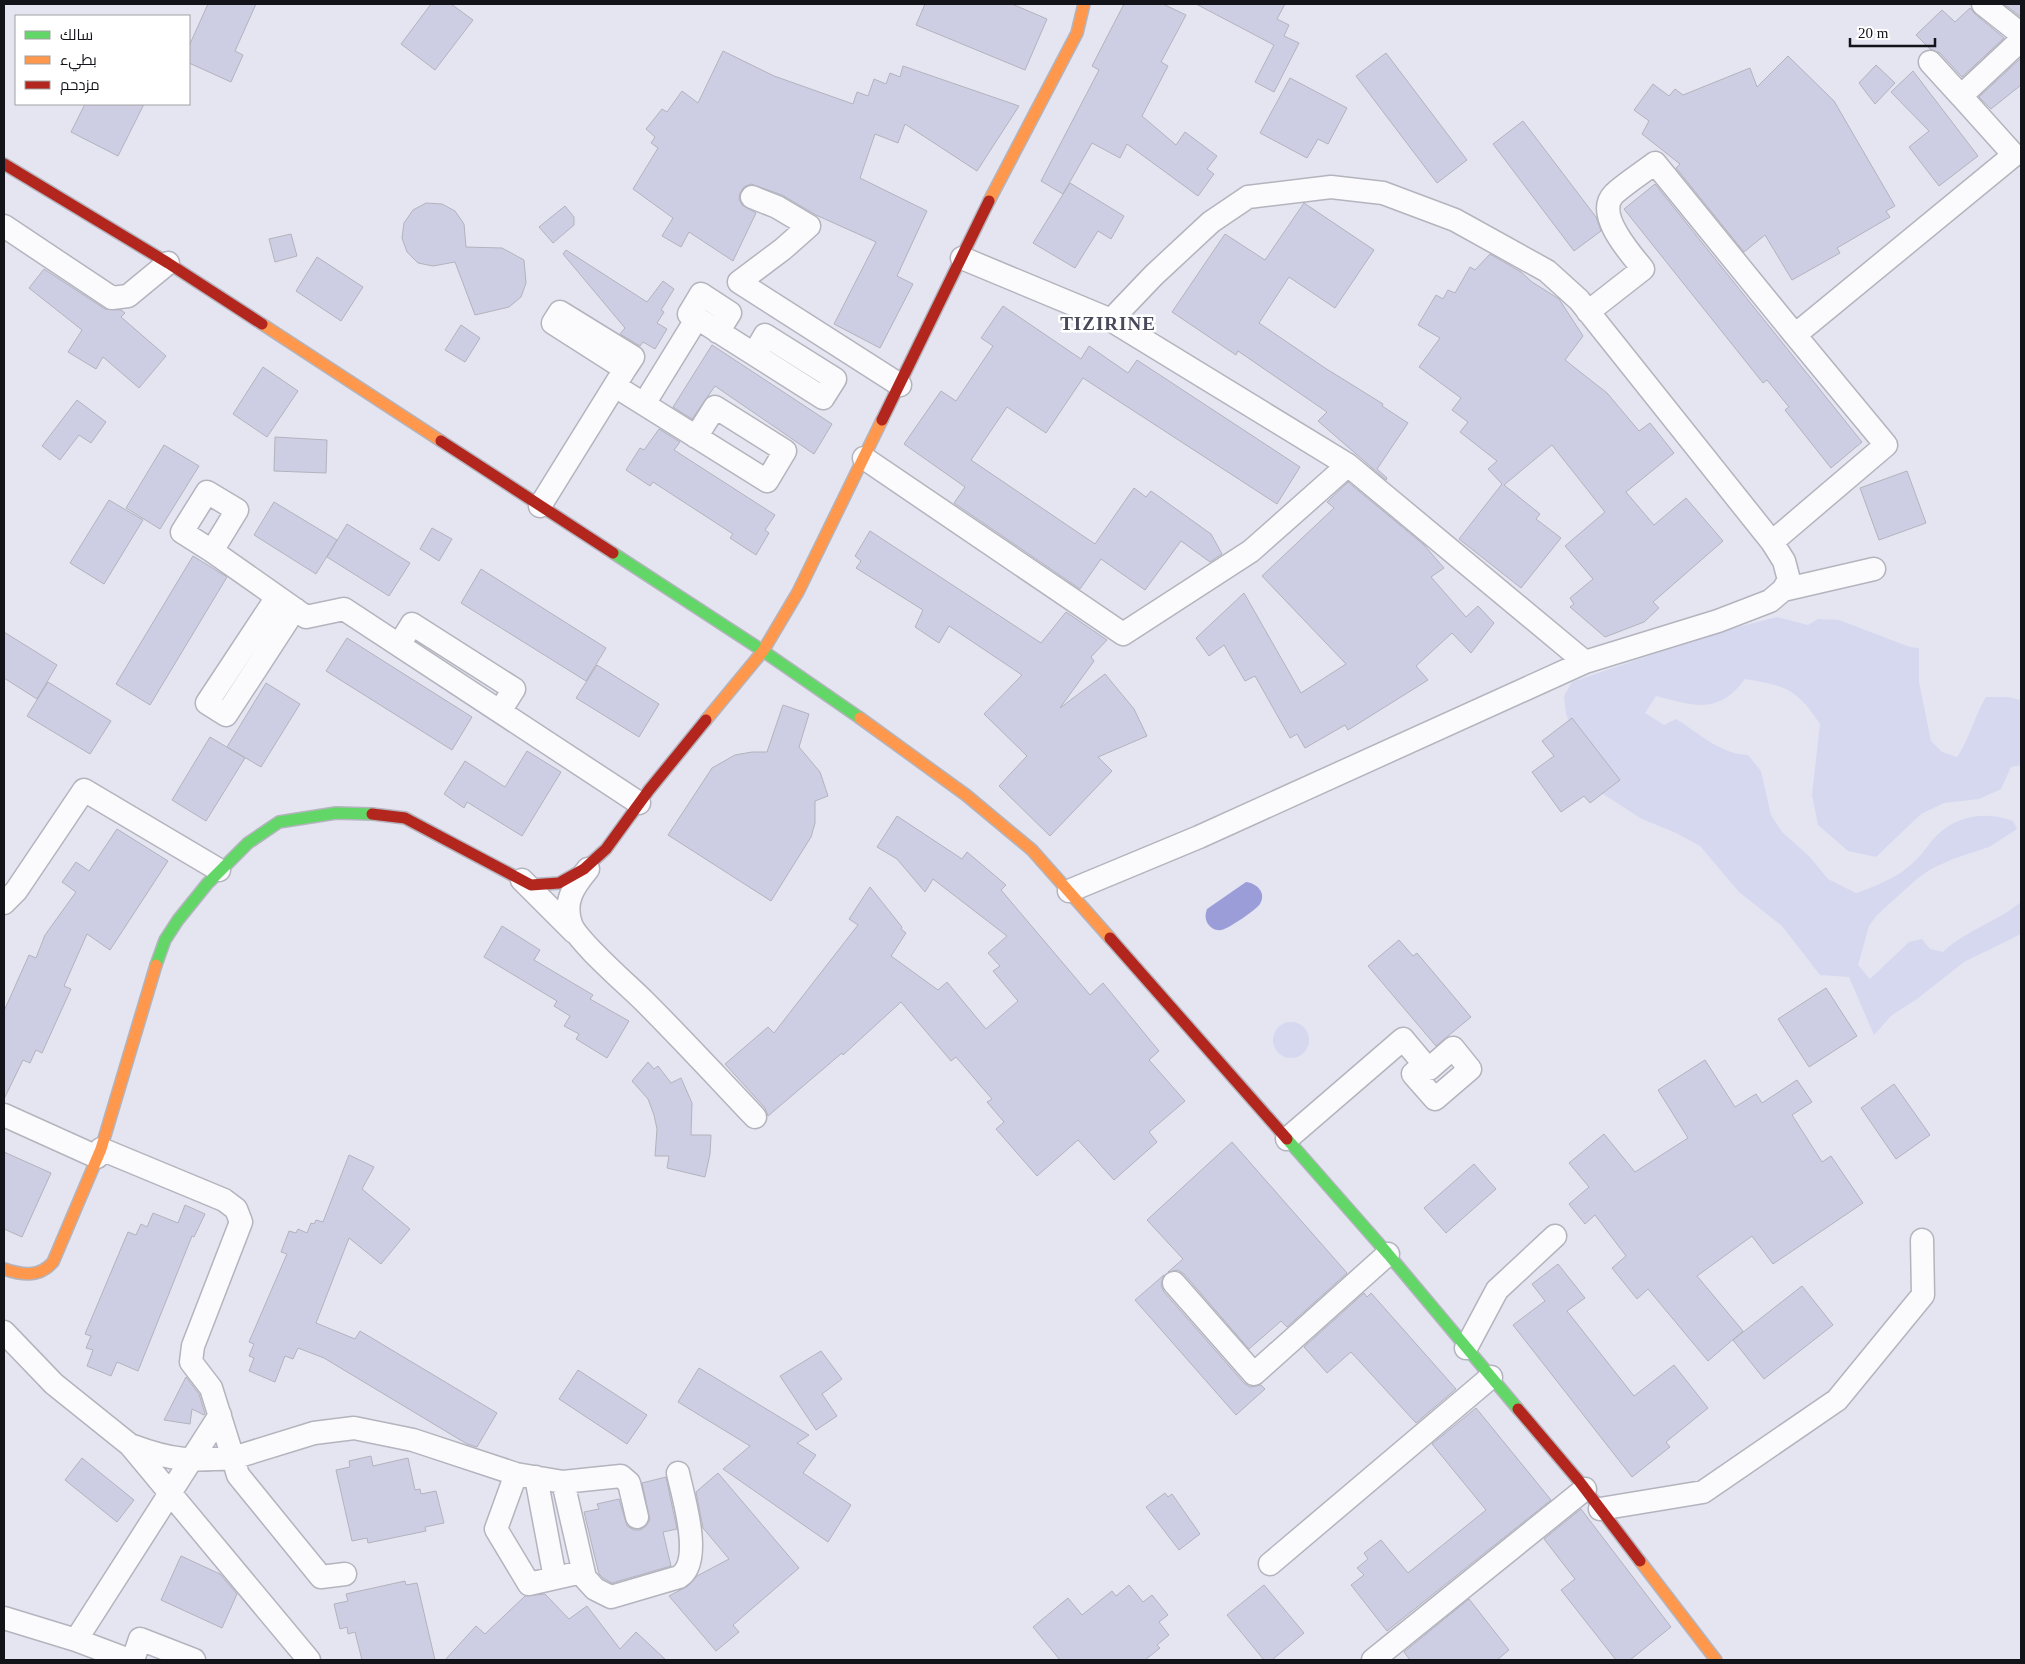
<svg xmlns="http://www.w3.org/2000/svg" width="2025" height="1664" font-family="'Times New Roman',Cairo,serif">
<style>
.green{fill:#d6d8f0}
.water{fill:#9b9dd9}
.building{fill:#cdcee4;stroke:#b2b3bc}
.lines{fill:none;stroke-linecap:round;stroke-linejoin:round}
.street-casing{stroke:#b3b4bd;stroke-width:25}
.fast-casing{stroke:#b3b4bd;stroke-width:14}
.slow-casing{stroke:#b3b4bd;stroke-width:14}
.jam-casing{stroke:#b3b4bd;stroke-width:14}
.street{stroke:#fbfbfd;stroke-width:22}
.fast{stroke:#63d668;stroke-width:11}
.slow{stroke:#ff974d;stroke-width:11}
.jam{stroke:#b3261e;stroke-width:11}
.labels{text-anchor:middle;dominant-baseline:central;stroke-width:5;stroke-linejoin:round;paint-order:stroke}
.district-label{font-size:19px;font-weight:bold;letter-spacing:1px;fill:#484a5b;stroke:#fff}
</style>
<rect width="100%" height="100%" fill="#e4e5f1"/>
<path class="green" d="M1777,617l31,8 10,-6 21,1 71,27 9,1v34l12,59 11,11 15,5c13,-19 17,-40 29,-60h22l13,3v65l-10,2 -10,22 -22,10 -35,4 -23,11 -45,43 -28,-6 -30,-26 -6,-30 8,-71c-24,-36 -34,-38 -75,-45 -27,36 -50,27 -89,17l-11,17 19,12 12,-6c23,14 44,35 72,36l13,16 10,44 11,17 27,24 19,23 28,14c19,-6 44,-17 58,-31 9,-8 15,-19 23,-27 21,-20 49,-24 76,-14l4,8 -28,18 -36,12 -22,10 -13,9 -41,37 -8,11 -11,39 12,14 39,-37 13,-3 8,10 13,3c23,-22 54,-30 78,-50v32l-57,28 -47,37 -25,16 -18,20 -25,-58 -29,-2 -38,-49 -43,-34 -39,-46 -24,-13 -34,-14 -42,-27 -15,-29 -19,-49 -2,-18 8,-14 143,-49z
M1273 1040a18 18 0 1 1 36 0a18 18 0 1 1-36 0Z"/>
<path class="water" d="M1246,882c10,1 21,10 14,22 -3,5 -33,26 -39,26 -5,1 -10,-2 -13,-6 -3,-5 -3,-10 -1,-15z"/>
<path class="building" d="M208,4h48l-21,47 8,4 -12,27 -42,-19v-17z
M431,4h20l22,16 -38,50 -34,-26z
M925,4h87l35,15 -22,51 -109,-45z
M1124,4h39l23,11 -25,47 7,4 -26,50 34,29 9,-13 32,24 -10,13 7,5 -16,22 -71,-52 -7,14 -28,-15 -29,51 -22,-13 58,-111 -7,-4z
M1196,4h89l-8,15 12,6 -5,11 15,7 -25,49 -19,-10 19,-37z
M2004,4h17v13z
M1970,8l5,6 29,24 -42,39 -22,-24 -10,-4 -14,-14 26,-25 13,12z
M723,51l51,25 79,28 4,-12 11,4 6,-17 12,5 4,-11 10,4 3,-11 116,40 -42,65 -72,-47 -7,19 -23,-9 -15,44 67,33 -30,65 16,8 -33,64 -46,-24 42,-82 -60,-27 -34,-20 -31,-11 -7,3 -4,6 -1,6 3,6 14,8 -23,48 -44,-29 -8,15 -19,-11 11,-18 -40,-29 25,-41 -7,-5 4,-6 -9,-8 16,-20 5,3 15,-21 16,12z
M1386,53l81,107 -30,23 -81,-107z
M1788,56l46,45 61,105 -9,5 4,6 -53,31 3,5 -48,27 -27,-45 -21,17 -68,-84 4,-4 -38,-30 7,-13 -15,-11 19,-26 16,12 6,-7 8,6 67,-27 7,19z
M2021,58v27l-30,24 -12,-12z
M1876,65l19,18 -20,21 -16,-21z
M1913,71l65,85 -39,30 -30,-39 20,-16 -38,-39z
M1290,78l57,30 -19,36 -10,-5 -11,19 -47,-25z
M85,104h59l-26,52 -47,-24z
M1523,121l73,96 5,14 -27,20 -81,-107z
M1070,183l54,33 -13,23 -13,-8 -23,37 -42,-25z
M1655,184l207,258 -31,26 -46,-58 4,-3 -22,-27 -4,3 -139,-174z
M426,203l16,1 13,7 9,13 2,23 36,1 22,12 2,23 -5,14 -12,10 -34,8 -20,-53 -22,4 -15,-3 -11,-11 -5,-14 2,-15 9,-13z
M1304,203l70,47 -39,58 -46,-31 -30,46 66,45 58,36 -1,2 26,17 -31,46 10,9 -1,2 -68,-59 9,-9 -89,-61 -2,4 -64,-43 53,-78 40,26z
M565,206l9,11v8l-21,18 -14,-16z
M291,234l6,22 -22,6 -6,-23z
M566,250l81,52 16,-21 11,8 -13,21 3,2 -7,11 10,6 -12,20 -12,-7 -3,4 -20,-12 5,-6 -62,-74z
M1490,254l31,18 11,10 27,17 24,37 -18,24 42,33 32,38 11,-8 24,30 -48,39 28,33 32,-27 37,43 -70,61 6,6 -15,14 -39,15 -35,-30 4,-3 -4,-6 23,-19 -28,-33 40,-34 -53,-67 -48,40 36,29 -4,5 25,19 -40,50 -62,-49 43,-55 -14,-15 9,-8 -37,-29 8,-10 -16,-12 9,-12 -42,-31 21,-29 -22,-13 18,-30 7,4 5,-9 7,3 15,-26 5,3z
M317,257l46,30 -22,34 -45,-30z
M44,269l61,40 16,1 4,3 -4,4 45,39 -27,32 -36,-31 -7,12 -28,-17 14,-22 -53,-42z
M1003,306l78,53 8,-13 39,27 9,-13 163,107 -23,37 -194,-126 -37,55 -39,-26 -36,53 124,84 39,-56 12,9 5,-6 60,43 11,20 -12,8 -29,-21 -36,49 -44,-31 -21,30 -126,-86 11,-16 -61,-43 37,-53 15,10 37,-55 -12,-8z
M461,325l19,13 -15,24 -20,-12z
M712,345l120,79 -18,30 -99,-68 -23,33 -19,-12z
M263,367l35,24 -31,46 -34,-23z
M77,400l29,22 -15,21 -12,-8 -19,25 -18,-14z
M659,429l21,13 -6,8 101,65 -10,15 4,3 -13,22 -26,-17 3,-4 -80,-52 -3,4 -24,-16 14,-22 4,2z
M275,437l52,3 -1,33 -52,-2z
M164,445l35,21 -39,63 -34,-21z
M1907,471l19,52 -47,17 -19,-52z
M1348,482l76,63 20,23 -13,9 35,40 12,-11 16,17 -23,30 -19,-20 -36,33 12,14 -80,50 -3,-5 -40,23 -8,-14 -7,4 -35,-62 -10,5 -21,-36 -15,11 -13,-18 48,-45 57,100 45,-29 -84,-88 72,-68 -7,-6z
M109,500l34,20 -39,64 -34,-21z
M274,502l63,38 -21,34 -62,-39z
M347,524l63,39 -21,33 -62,-39z
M432,528l20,11 -13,22 -19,-12z
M870,531l171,112 25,-31 41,28 -16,17 3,4 -34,47 45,-34 29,35 13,27 -49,21 14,14 -62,65 -51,-50 28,-30 -43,-42 38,-39 -73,-49 -10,17 -24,-16 8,-17 -67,-42 5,-7 -6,-5z
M193,556l34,21 -77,128 -34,-21z
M481,569l125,79 -20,33 -125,-78z
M4,632l53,33 -20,34 -33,-21z
M347,638l125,79 -20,33 -126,-79z
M597,665l62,39 -20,33 -63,-39z
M48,682l63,39 -21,33 -63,-38z
M266,683l34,21 -39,63 -34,-20z
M783,705l26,9 -10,33 21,25 8,24 -13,5v22l-4,14 -40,64 -103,-66 44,-67 23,-13 17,-3h15z
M1572,718l48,62 -30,23 -6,-7 -23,16 -29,-40 22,-16 -12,-15z
M210,737l35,21 -39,63 -34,-21z
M527,751l34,21 -39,64 -55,-34 -3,6 -20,-14 21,-33 40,26z
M897,816l65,43 5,-7 39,33 -5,5 89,105 13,-12 56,68 -10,9 36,41 -36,31 8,10 -43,38 -36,-40 -41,36 -41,-47 8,-7 -17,-20 5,-3 -36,-42 -5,4 -50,-59 -58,53 -1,-2 -74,63 -3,-8 -40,-44 43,-37 6,6 84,-108 -9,-6 21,-32 32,40 -1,2 5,4 -15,23 47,34 9,-8 39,47 32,-28 -25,-30 7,-5 -12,-13 19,-17 -74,-57 -8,13 -28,-33 -20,-12z
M117,829l51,32 -58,89 -23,-16 -23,52 7,3 -29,64 -6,-3 -6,13 -7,-3 -19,39v-88l25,-56 7,3 9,-23 31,-43 -14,-10 14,-20 13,9z
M502,926l38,24 -6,10 59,35 -3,4 39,22 -22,37 -31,-19 3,-5 -15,-8 6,-10 -16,-10 3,-5 -73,-44z
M1399,940l14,16 4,-3 54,64 -35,29 -68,-80z
M1826,988l31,48 -48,31 -31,-48z
M1705,1060l30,47 21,-13 6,9 35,-23 15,22 -20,13 30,47 9,-6 32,47 -90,61 -21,-28 -55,40 46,55 -35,30 -60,-72 -11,10 -25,-31 14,-12 -31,-41 -10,9 -16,-20 20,-17 -20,-24 35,-29 31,38 53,-34 -30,-48z
M648,1062l6,7 4,-3 13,17 10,-5 11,25 -1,32h20l-1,19 -5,23 -38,-9 2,-12h-14l2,-27 -3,-14 -6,-16 -16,-18z
M1894,1084l36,51 -34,24 -35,-51z
M1232,1142l115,131 -60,54 -6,-6 -32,28 -65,-75 -6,-4 -10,2 15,-13 -36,-39z
M4,1152l47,21 -29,64 -18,-8z
M349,1155l25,12 -12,22 48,40 -29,35 -32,-26 -33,85 39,16 5,-8 137,82 -20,34 -10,-3 -143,-86 -26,-10 -5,11 -8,-3 -10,26 -26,-11 5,-13 -5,-2 5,-12 -5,-2 38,-88 -6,-2 8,-21 7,2 2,-4 9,4 4,-10 3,1 2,-4 7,2z
M1474,1164l22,25 -50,44 -22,-25z
M185,1205l20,9 -11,23 -2,-1 -54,135 -21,-9 -6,14 -24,-10 6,-16 -7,-2 5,-12 -6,-2 43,-102 8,3 5,-11 6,3 6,-14 25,10z
M1558,1264l27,34 -18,13 67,85 40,-31 34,43 -42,34 4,5 -38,30 -119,-152 32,-24 -13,-17z
M1164,1275l-3,10 3,7 80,91 6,4 11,-2 4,4 -29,26 -101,-115z
M1802,1286l31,39 -69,54 -31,-39z
M1364,1293l3,4 4,-4 85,96 -40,34 -65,-71 -24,21 -23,-26z
M821,1351l21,28 -20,15 15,22 -21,14 -36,-54z
M699,1368l110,67 -12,8 19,12 -13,18 48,32 -23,37 -105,-73 27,-23 -72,-44z
M578,1370l69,45 -20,29 -68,-45z
M186,1377l13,17 6,20 -1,1 -12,-6 -2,15 -26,-4z
M1476,1408l75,92 -164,131 -36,-46 13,-10 -7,-7 11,-9 -4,-6 17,-13 27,33 78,-63 -54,-66z
M371,1456l2,10 35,-8 7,32 5,-1 1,5 15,-3 8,32 -19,4 1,4 -58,12 -1,-5 -15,3 -16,-71 14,-3 -1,-6z
M82,1458l52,42 -17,22 -52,-42z
M718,1473l81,95 -66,57 6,7 -23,19 -47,-55 19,-10 9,-10 32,-17 -26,-31 -7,-36z
M666,1477l11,52 -14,3 8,34 -59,17 -9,-5 -4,-4 -15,-62 15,-3 -2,-5 22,-5 8,27 7,4h6l6,-4 4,-6 -8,-37z
M1165,1493l3,4 4,-3 28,40 -21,16 -33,-43z
M1581,1509l90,118 -41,33h-14l-55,-70 14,-11 -31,-40z
M181,1556l39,18 17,20 -15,34 -61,-28z
M405,1581l1,4 11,-2 18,77h-73l-7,-28 -7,2 -1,-7 -7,2 -6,-25 14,-3 -2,-7z
M1129,1585l14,17 9,-7 16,20 -9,7 10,13 -12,10 3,3 -15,12h-85l-27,-33 35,-29 14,17 30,-24 4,5z
M1264,1585l40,48 -32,27h-8l-37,-45z
M545,1594l24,25 18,-13 33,43 16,-17 30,28h-221l31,-34 9,8 40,-38z
M1469,1599l40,51 -12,10h-87l-6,-8z"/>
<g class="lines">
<g class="street-casing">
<path id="street" d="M1983,4l38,30
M1930,62l31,34
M752,197l25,10 32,19 -26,23 -44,33 161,103
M4,226l108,72 16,-2 40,-33
M962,258l149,62 43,-45 57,-53 37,-25 83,-10 52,6 72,27 92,51 32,29 193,242 12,19 5,19 -6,10
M1588,312l55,-43c-12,-15 -49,-55 -29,-75 12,-11 28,-21 41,-31l140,172
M697,318l-8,-4 12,-20 29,19 -12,19
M1111,320l237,145 237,197
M615,386l152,95 18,-30 -70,-44 -19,30
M644,404l53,-86 126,80 12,-19 -70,-44 -11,19
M864,458l259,176 128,-83 97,-86
M540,506l85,-137 -72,-46 7,-11 73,45 -8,12
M1772,542l114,-97 -91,-110 219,-180 -53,-59 60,-56
M212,551l-30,-19 25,-40 30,18 -25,41 94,66 38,-8 295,194
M277,597l-70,106 19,12 69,-106
M399,645l13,-21 102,65 -14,22
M588,869c-14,17 -25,32 -17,55 6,17 57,61 73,77 38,38 74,77 111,116
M522,880l52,52
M1069,891l130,-54 386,-175 133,-41 52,-20 13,-11 91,-21
M4,903l12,-12 68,-101 135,80
M4,1115l93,42
M1287,1139l116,-100 21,25 -11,10 22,25 35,-30 -17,-21 -24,21 -5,-5
M101,1149l123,51 12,9 5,13 -48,124 -2,16 20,26 22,70 81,-25 40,-5 59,12 103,34 47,8 58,-6 8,7 8,34
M1174,1283l80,91 134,-120
M4,1332l50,52 76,61 179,215
M1466,1348l31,-58 58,-54
M133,1446c40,15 58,15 100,12l5,17 83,102 24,-3
M516,1474l-20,55 33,55 53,-12
M536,1477l19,101
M563,1482l22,96 10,11 16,8 68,-20c25,-15 4,-80 -1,-104
M1600,1509l103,-17 134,-92 86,-105 -1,-55
M1270,1564l221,-187
M4,1618l72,22 144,-225
M76,1640l53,20
M133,1660l7,-21 54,21
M1373,1660l212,-171"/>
</g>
<g class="fast-casing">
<path id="fast" d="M613,553l150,98 97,67
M156,965l9,-25 13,-20 29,-36 41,-41 31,-21 57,-9 36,1
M1287,1139l101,115 130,155"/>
</g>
<g class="slow-casing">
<path id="slow" d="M989,201l88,-168 7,-29
M262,324l179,117
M763,651l35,-59 84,-172
M860,718l106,77 66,55 78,88
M706,720l57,-69
M4,1269c18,6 35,9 49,-7l48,-113 55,-184
M1640,1561l76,99"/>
</g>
<g class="jam-casing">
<path id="jam" d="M4,164l164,99 94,61
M882,420l107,-219
M441,441l172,112
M372,814l33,4 126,67 28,-2 25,-14 22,-20 43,-59 57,-70
M1110,938l177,201
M1518,1409l61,72 61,80"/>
</g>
<use href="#street" class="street"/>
<use href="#fast" class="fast"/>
<use href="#slow" class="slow"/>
<use href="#jam" class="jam"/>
</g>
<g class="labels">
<g class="district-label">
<text x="1108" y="323">TIZIRINE</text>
</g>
</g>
<rect width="2025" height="1664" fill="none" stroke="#13131a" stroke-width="10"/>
<rect x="15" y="15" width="175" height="90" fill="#ffffff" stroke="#a1a1a3"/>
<rect x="25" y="31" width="25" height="8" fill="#63d668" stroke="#a1a1a3"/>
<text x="60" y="40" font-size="15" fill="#13131a">سالك</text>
<rect x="25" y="56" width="25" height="8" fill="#ff974d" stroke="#a1a1a3"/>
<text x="60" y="65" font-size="15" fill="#13131a">بطيء</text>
<rect x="25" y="81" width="25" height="8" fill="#b3261e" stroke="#a1a1a3"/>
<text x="60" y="90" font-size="15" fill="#13131a">مزدحم</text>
<path d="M1850 38v8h85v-8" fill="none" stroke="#13131a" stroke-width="2.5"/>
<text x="1858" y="38" font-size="15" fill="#13131a" stroke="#ffffff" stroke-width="4" paint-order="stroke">20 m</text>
</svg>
